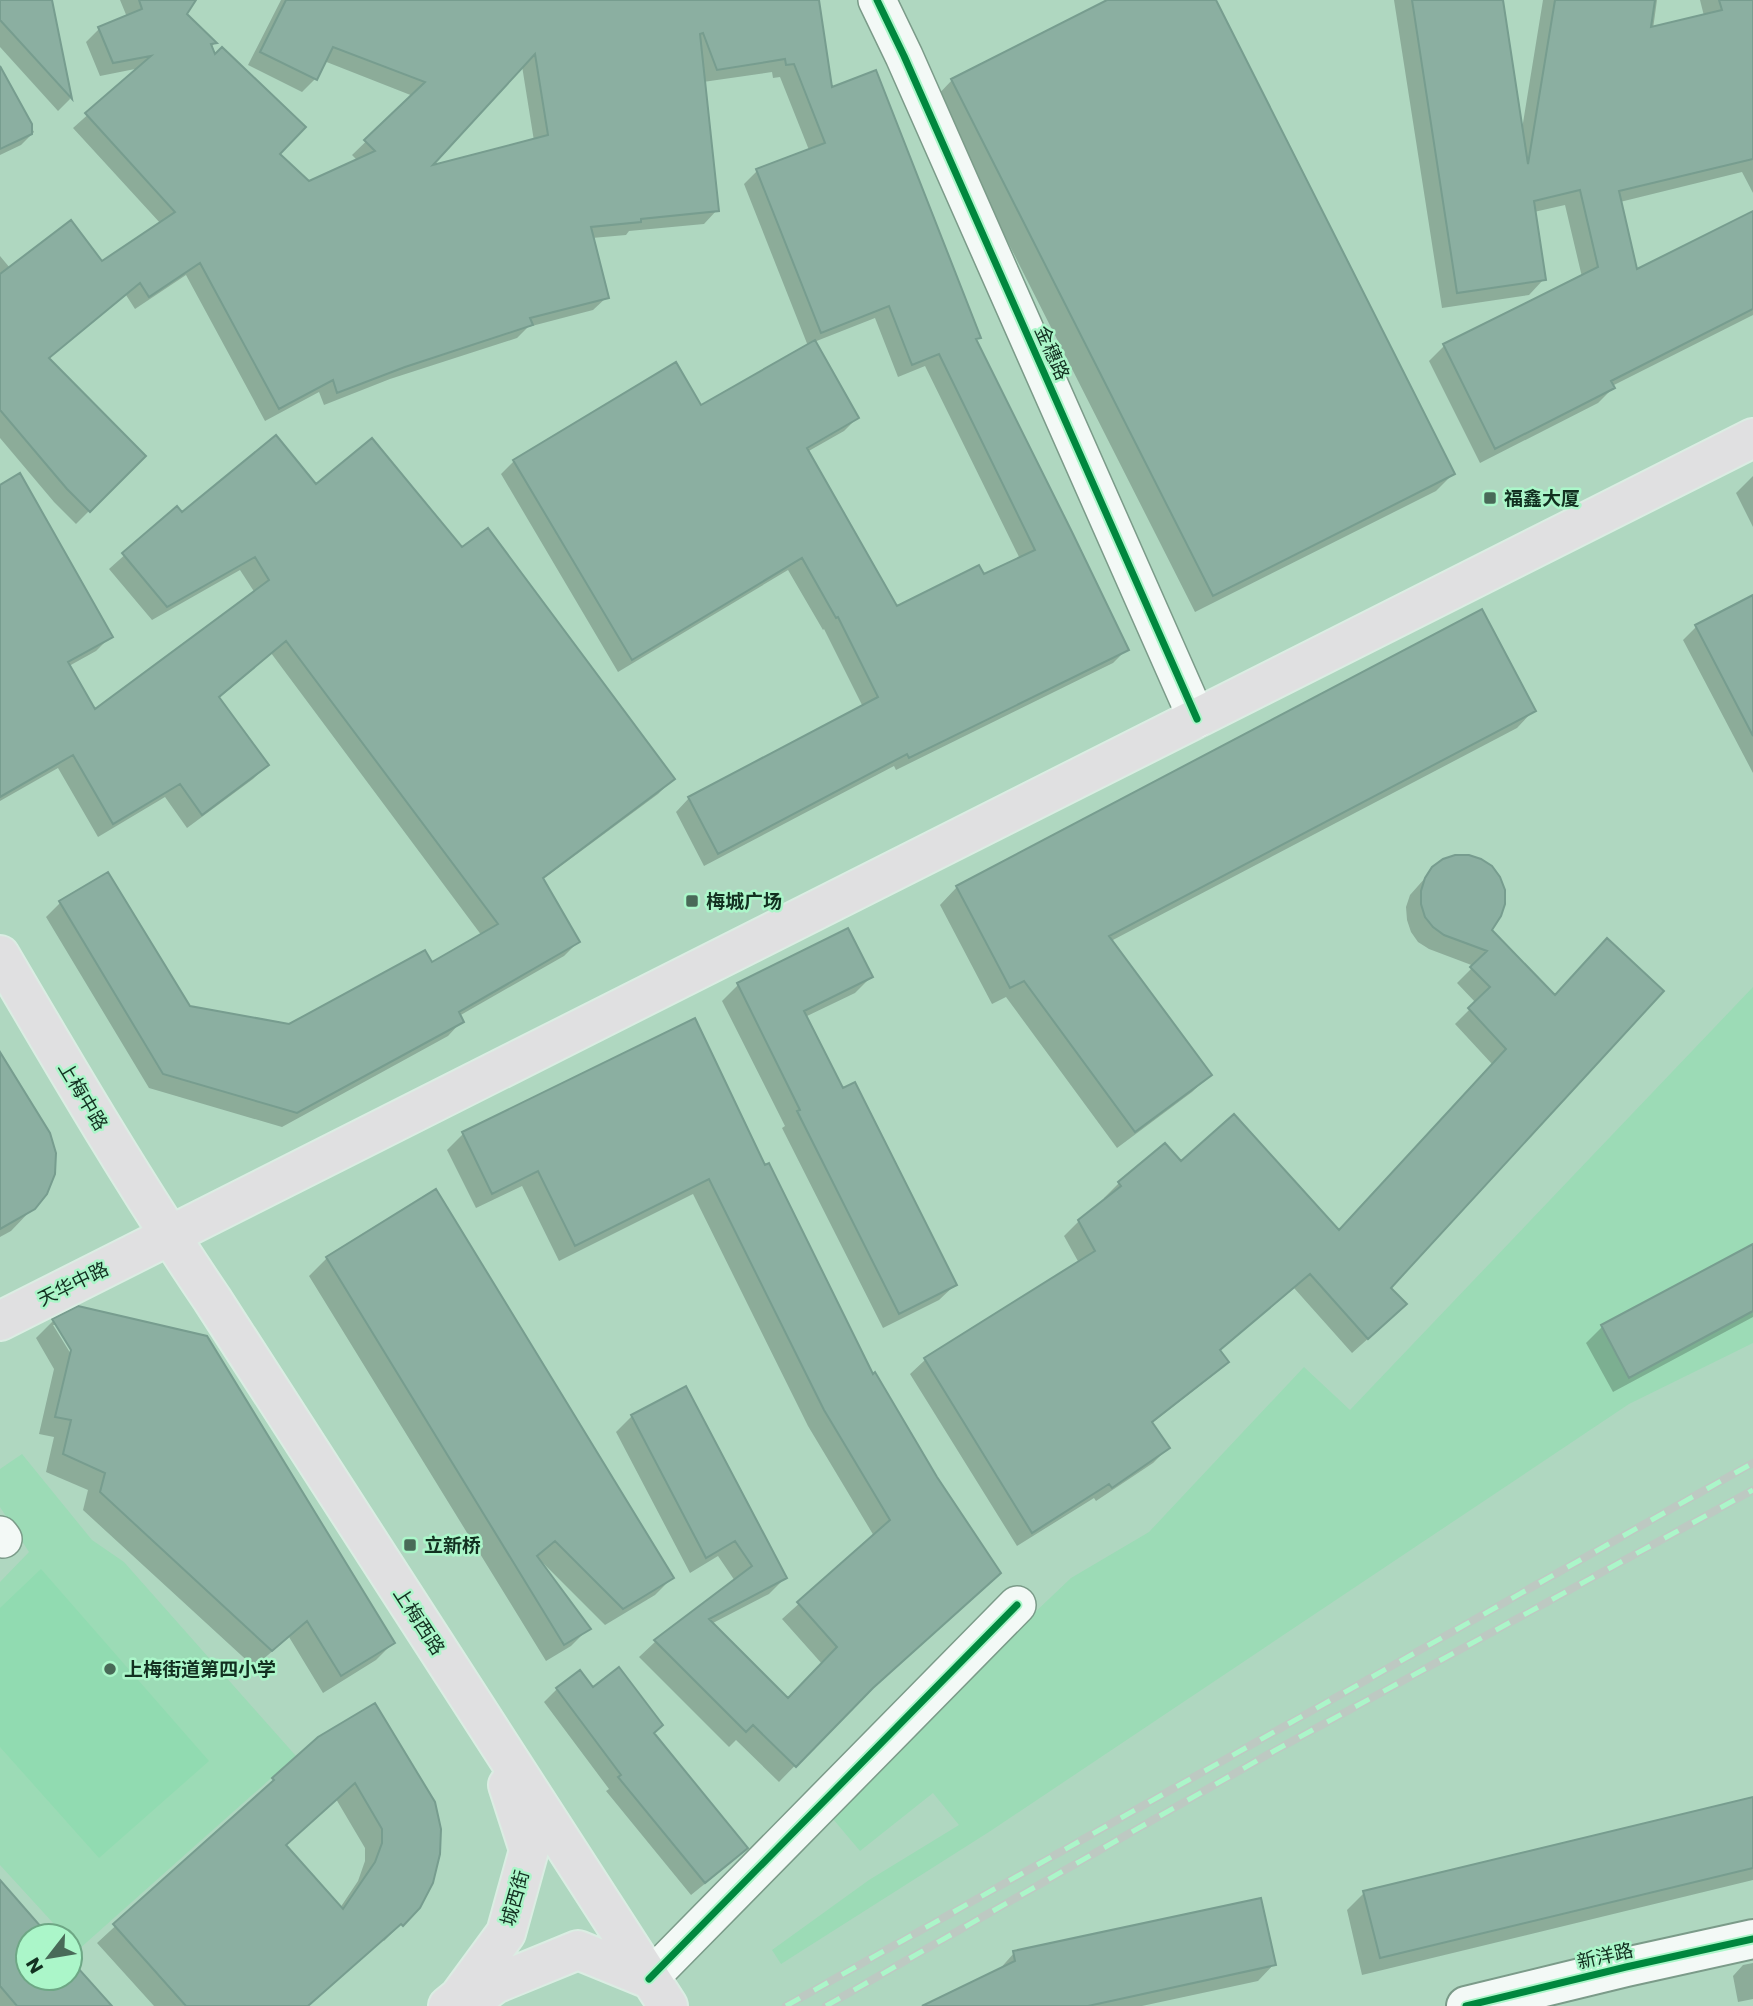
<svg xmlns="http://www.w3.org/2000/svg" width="1753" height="2006" font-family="Poppins,'Noto Sans SC',sans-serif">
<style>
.built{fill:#9cdbb6}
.green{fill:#91dbb1}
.shadow{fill:#0003;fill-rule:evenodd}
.building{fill:#8bafa1;stroke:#779d8f;stroke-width:2;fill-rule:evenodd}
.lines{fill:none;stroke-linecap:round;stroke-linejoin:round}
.minor-casing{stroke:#7b9b89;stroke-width:40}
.tertiary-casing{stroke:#7b9b89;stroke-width:42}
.primary-casing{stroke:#dbede3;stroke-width:42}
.minor{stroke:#f3f9f6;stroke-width:37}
.tertiary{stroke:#f3f9f6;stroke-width:38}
.primary{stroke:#e0e0e1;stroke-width:38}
.rail-casing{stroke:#bdc9c2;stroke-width:8}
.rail{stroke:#abf6c9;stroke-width:5;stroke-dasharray:16;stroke-linecap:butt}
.cycleway-casing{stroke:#abf6c9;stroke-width:11}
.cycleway{stroke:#00873e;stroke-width:7}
.poi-dot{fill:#496a58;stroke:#abf6c9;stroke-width:2.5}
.labels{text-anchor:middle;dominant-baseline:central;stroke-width:5;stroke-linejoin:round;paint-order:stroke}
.street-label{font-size:19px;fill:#123020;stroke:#abf6c9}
.poi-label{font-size:19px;font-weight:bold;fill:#123020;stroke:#abf6c9;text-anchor:start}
</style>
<rect width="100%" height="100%" fill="#afd7c0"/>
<path class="built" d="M1753,987v356l-124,61 -637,426 -211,134 -9,-14 97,-70 90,-55 -26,-32 -73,58 -27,-32 114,-123 124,-118 78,-46 155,-165 46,43z
M22,1454l70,86 32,22 172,194 -218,194 -8,-9v-5h-5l-65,-71v-283l29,-30 -29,-45v-38z"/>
<path class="green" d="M41,1569l168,192 -110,97 -99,-111v-139z"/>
<path class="shadow" d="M0,0h50l20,99 -12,12 -58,-64z
M120,0h71l-7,14 31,29 -4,4 67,107 30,29 50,-22 -6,-6 61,-59 -89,-35 -9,18 -13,13 -54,-27 33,-65h536l14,90 148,247 -4,4 151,309 -13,13 -217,107 -2,-4 -190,100 -28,-54 13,-14 174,-91 -39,-78 -1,1 -35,-60 -170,102 -117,-198 13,-13 186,-54 108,-61 -64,-162 13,-13 52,-21 -29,-73 -7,1 -1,-6 -69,10 14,128 -13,14 -75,7 -3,4 -34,3 15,59 -14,13 -65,17 -11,11 -127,41 -66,26 -5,-13 -54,29 -79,-146 -51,34 -9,-14 -78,64 96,97 -68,68 -22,-22 -54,-64v-182l10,12 92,-5 59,-39 -88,-96 67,-60 -40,8 -14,-34 13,-13 28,-12zM522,66l12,75 -106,27zM875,318l23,59 27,-11 95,193 -37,17 -87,32 -89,-156 37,-21 13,-13 -43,-76z
M1111,0h103l239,474 -17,17 -241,121 -260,-514 17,-18z
M1394,0h107l21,129 21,-129h114l-4,29 51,-13 -4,-16h53v193l-11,-21 -122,30 16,70 117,-59v102l-141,71 1,2 -15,15 -118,60 -51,-102 15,-15 138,-69 -17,-72 -31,7 10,67 -15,16 -87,13z
M9,86l25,46 -13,13 -21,10v-65z
M1753,476v51l-17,-34z
M316,486l145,63 212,230 -15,15 -116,86 36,62 -14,14 -105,60 3,5 -14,15 -166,91 -133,-39 -103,-171 15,-15 127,106 101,18 142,-61 51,-29 -211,-283 -53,46 49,66 -14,14 -66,49 -22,-31 -67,40 -40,-69 -58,33v-314l110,150 -14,14 -27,15 25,45 161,-118 -15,-23 -88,50 -43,-51 67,-60 5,5z
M1753,604v169l-70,-133 13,-13z
M1534,710l-17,18 -406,213 99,134 -18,17 -75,56 -111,-151 -14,7 -52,-99 17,-18z
M1433,869l121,128 -165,291 1,31 -38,34 -58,-65 -75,63 8,11 -15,14 -61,48 17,24 -15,15 -57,38 -2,-3 -77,48 -107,-172 15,-14 154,-97 -15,-27 15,-15 27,-21 -2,-2 15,-15 46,-38 15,19 159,68 153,-168 -37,-40 21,-21 -19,-20 17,-17 -45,-17 -11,-7 -7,-10 -4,-12 -1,-13 4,-12z
M871,977l-16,16 -50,24 37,74 113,194 -16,15 -56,28 -101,-200 3,-2 -63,-125 16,-16z
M0,1056l33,152 -22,23 -11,6z
M463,1134l302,33 107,209 64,102 -77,222 -80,82 -43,-42 -7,7 -90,-90 16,-15 80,-61 -17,-25 -28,17 -74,-141 16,-16 153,162 -16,16 -58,30 77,77 35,-36 -41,-46 92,-83 -66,-110 -115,-232 -134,67 -37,-75 -46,22 -29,-58z
M1753,1246v71l-140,75 -27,-49 16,-16z
M327,1258l345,320 -17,17 -50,30 -64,-64 -1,2 49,65 -18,18 -25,15 -237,-385z
M78,1308l128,29 187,306 -17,17 -53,33 -34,-56 -35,30 -171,-157 5,-20 -42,-18 8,-35 -15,-3 15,-65 -18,-31 17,-17zM53,1325h4l20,32 -3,2z
M557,1689l35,1 60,44 94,114 -13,13 -42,34 -85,-104 3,-2 -65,-87z
M374,1705l44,202 -34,34 -1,-1 -75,66h-154l-57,-63 222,-205zM336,1799l29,49v13l-7,20 -18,27 -56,-62z
M1753,1799v81l-391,95 -15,-65 17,-17z
M0,1883l47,53h-19v42h42v-16l39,44h-109z
M1014,1953l260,11 -16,17 -116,25h-216l72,-35z
M1753,1963v36l-15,3 -5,-26 10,-11z"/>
<path class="building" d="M0,0h52l20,99 -72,-79z
M139,0h57l-9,14 30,29 -6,1 4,10 7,-7 84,80 -26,27 29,27 66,-30 -11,-11 61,-58 -92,-35 -16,33 -57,-28 26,-52h533l13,87 44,-17 105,268 -5,1 96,193 57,118 -220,108 -2,-4 -189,100 -30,-57 190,-100 -40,-80 -2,1 -34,-60 -170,102 -119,-200 163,-98 25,43 114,-65 44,78 -52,30 90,158 82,-41 5,9 51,-24 -96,-196 -27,11 -23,-59 -68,27 -65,-164 69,-26 -31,-79 -8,1 -1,-6 -68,11 -14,-37 -3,1 19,177 -78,8v3l-50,5 18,71 -79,20 3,7 -128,42 -68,26 -4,-13 -54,29 -79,-146 -51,34 -9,-14 -91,75 97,98 -56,56 -23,-23 -67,-79v-136l71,-54 31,41 73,-49 -90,-99 66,-57 -38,7 -15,-36 44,-18zM535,54l13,81 -115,30z
M1107,0h109l239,474 -242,122 -262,-517z
M1412,0h91l25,164 27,-164h100l-4,27 71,-17 -3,-10h34v159l-134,32 18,78 116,-58v98l-142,72 4,7 -120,61 -52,-105 155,-77 -18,-77 -46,11 12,79 -89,13z
M0,66l32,58v10l-32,15z
M276,435l40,49 56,-46 90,109 26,-19 187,251 -132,99 37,64 -121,70 5,10 -167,91 -134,-39 -104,-173 49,-29 82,134 99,18 136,-74 7,12 66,-38 -212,-283 -67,56 50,68 -67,50 -22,-31 -67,40 -40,-69 -73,42v-312l20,-12 93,164 -45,25 27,47 174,-129 -14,-23 -88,50 -45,-54 55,-47 5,6z
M1753,595v141l-58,-111z
M1482,609l54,102 -427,225 103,139 -77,57 -111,-151 -14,7 -54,-102z
M1455,855h14l12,4 11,7 8,11 5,13v14l-4,12 -9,14 63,65 52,-57 57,53 -273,297 16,16 -39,35 -58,-65 -90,76 9,12 -77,60 18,26 -58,40 -3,-4 -77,49 -108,-175 171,-107 -17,-31 43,-34 -3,-4 47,-39 16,18 53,-47 105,116 167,-181 -38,-41 22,-21 -20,-20 17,-16 -43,-16 -11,-8 -8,-10 -4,-13v-13l4,-13 7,-11 11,-8z
M848,928l25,49 -69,34 39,77 12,-6 102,203 -58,29 -102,-203 3,-1 -63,-127z
M695,1018l70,147 4,-2 104,211 2,-2 62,105 64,96 -128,115 -77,79 -43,-42 -7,7 -92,-92 98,-74 -17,-25 -29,17 -75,-143 55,-29 101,192 -78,41 79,79 49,-51 -40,-45 93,-82 -66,-110 -115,-231 -134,67 -37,-75 -46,23 -30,-62z
M0,1052l50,81 6,20 -1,21 -8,20 -12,15 -35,20z
M436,1189l238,389 -51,31 -68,-68 -18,15 54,73 -27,16 -238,-388z
M1753,1244v67l-124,67 -28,-53z
M78,1306l129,30 188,307 -54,33 -34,-55 -35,30 -172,-159 5,-19 -42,-19 8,-34 -16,-3 16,-67 -19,-31z
M619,1667l44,58 -9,8 94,115 -43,35 -87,-106 3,-2 -65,-87 24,-18 13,17z
M375,1703l60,99 6,27 -1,25 -7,29 -13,25 -17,18 -2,-2 -93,82h-122l-73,-82 161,-144 -2,-2 46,-41zM355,1783l27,46v14l-7,19 -32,47 -57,-64z
M1753,1797v71l-373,90 -17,-67z
M0,1880l49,56h-21v42h42v-19l42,47h-95l-17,-20z
M1261,1898l15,67 -188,41h-166l93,-45 -2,-10z"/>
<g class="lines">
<g class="minor-casing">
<path id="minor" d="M877,0l27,56 293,663
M0,1535l3,4
M649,1979l368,-374"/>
</g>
<g class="tertiary-casing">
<path id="tertiary" d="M1466,2006l160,-39 127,-28"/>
</g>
<g class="primary-casing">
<path id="primary" d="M0,955c68,116 136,232 212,344l456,707
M0,1321l1753,-883
M448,2006l11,-9 47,-64 5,-18 18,-65 -21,-65
M466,2006l29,-22 83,-34 71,29"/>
</g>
<use href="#minor" class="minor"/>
<use href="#tertiary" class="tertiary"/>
<use href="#primary" class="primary"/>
<g class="rail-casing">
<path id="rail" d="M786,2006l967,-543
M826,2006l448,-255 479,-261"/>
</g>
<use href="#rail" class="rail"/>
<g class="cycleway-casing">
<path id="cycleway" d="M877,0l27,56 293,663
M649,1979l368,-374
M1466,2006l160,-39 127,-28"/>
</g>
<use href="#cycleway" class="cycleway"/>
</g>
<g class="poi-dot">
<rect x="1483" y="491" width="14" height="14" rx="3.5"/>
<rect x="685" y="894" width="14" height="14" rx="3.5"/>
<rect x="403" y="1538" width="14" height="14" rx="3.5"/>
<circle cx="110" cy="1669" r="7"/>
</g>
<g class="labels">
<g class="street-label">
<text transform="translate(1052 353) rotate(66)">金穗路</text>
<text transform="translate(83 1096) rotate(59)">上梅中路</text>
<text transform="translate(73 1284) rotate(-26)">天华中路</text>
<text transform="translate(419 1621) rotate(57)">上梅西路</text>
<text transform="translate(515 1898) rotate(-74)">城西街</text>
<text transform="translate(1605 1956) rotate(-13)">新洋路</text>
</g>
<g class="poi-label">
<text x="1504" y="498">福鑫大厦</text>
<text x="706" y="901">梅城广场</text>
<text x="424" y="1545">立新桥</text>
<text x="124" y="1669">上梅街道第四小学</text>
</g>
</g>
<g transform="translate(49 1957) rotate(239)"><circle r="33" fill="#abf6c9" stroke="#6ea785" stroke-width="2"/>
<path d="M0-5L12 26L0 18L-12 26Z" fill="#496a58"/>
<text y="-10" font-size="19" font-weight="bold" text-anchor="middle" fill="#123020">N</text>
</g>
</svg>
